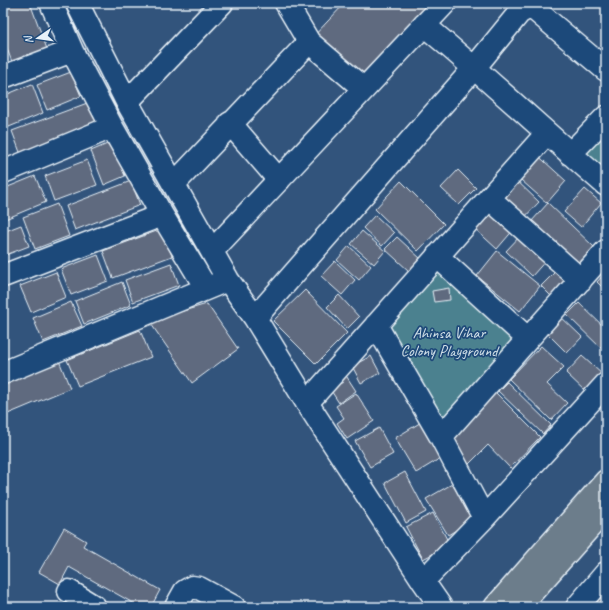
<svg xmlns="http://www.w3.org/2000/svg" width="609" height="610" font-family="Caveat,sans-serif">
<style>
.green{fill:#4c818f;stroke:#9ab9c4}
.building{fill:#5f6a7f;stroke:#e8f1f8}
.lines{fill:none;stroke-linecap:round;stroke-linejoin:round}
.minor-casing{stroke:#e8f1f8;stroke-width:25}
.major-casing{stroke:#e8f1f8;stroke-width:25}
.minor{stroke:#1f4a7a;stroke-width:22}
.major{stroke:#6c7d8b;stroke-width:22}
.labels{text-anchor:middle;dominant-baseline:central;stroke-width:3.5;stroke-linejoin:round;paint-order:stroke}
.park-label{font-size:16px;fill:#d1e0e8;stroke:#1f4a7a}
</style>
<rect width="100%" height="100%" fill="#32547c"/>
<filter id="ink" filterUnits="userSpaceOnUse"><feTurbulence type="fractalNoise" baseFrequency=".025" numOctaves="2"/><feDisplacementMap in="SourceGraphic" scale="8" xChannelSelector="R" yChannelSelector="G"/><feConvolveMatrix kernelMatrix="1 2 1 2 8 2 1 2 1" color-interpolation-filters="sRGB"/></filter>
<g filter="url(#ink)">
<path class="green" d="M606,120v62l-33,-27z
M438,259l87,80 -84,95 -65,-109z"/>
<path class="building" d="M3,3h27l17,46 -35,13 -9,-24z
M345,3h98l-79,84 -54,-47z
M71,72l10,24 -34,14 -10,-25z
M32,84l11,29 -39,16 -1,-33z
M90,102l9,24 -78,29 -9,-24z
M112,142l13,34 -21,9 -13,-34z
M533,151l33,30 -19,22 -34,-30z
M87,160l10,25 -43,16 -9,-25z
M458,170l18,18 -17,17 -18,-17z
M35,176l11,26 -43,18v-31z
M512,176l27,26 -17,18 -27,-26z
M131,181l9,24 -65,25 -9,-24z
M401,181l43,43 -26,27 -43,-42z
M585,189l16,14 -20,24 -17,-15z
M548,203l46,44 -18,19 -45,-44z
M57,204l12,32 -34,13 -12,-32z
M491,206l24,22 -18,21 -24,-22z
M375,215l19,18 -12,13 -19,-18z
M21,225l8,21 -26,10v-24z
M162,229l10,27 -59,22 -10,-27z
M362,231l23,20 -11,13 -23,-20z
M522,234l26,24 -16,18 -26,-25z
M397,237l24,22 -12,12 -24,-22z
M349,246l22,20 -12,14 -22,-20z
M497,251l43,35 -20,25 -43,-35z
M98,255l10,26 -37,14 -10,-26z
M335,261l20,19 -13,15 -21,-19z
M171,263l8,22 -46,17 -8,-22z
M559,268l12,12 -18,18 -12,-12z
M56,272l10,25 -35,15 -11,-26z
M606,272v19l-9,-9z
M122,282l9,23 -47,19 -9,-23z
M449,288l1,12 -16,2 -2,-11z
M305,290l42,43 -31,31 -43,-43z
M339,295l20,22 -12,12 -20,-22z
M71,302l11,24 -39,16 -10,-24z
M579,303l27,26v24l-39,-38z
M207,304l31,45 -46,34 -43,-62z
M556,312l26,25 -15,16 -26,-26z
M140,330l11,27 -73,29 -11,-26z
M541,346l23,21 -17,17 20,19 -16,17 -42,-41z
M371,356l9,17 -19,10 -9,-17z
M582,356l21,19 -16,18 -21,-20z
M58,358l12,30 -67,28v-35z
M345,374l11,17 -17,12 -11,-17 8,-5 2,4 5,-3 -3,-4z
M507,382l44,43 -8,9 -45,-43z
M495,392l45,45 -30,31 -22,-23 -19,19 -23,-23z
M356,393l18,28 -27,18 -10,-16 7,-5 -8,-12z
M423,421l21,35 -28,17 -21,-35z
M379,428l14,26 -23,13 -15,-26z
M405,472l21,40 -20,11 -21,-40z
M452,484l22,35 -26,16 -22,-36z
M433,513l17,32 -27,14 -17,-32z
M64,528l22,13 -3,5 77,44 -9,17h-11l-71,-40 -9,17 -21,-12z
M606,590v17h-15z"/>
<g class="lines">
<g class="minor-casing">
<path id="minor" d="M51,3l21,48 40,76 50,88 44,73
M77,3l50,99 101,178 27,38 52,85 116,178 18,26
M286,3l23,39 55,47
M424,25c62,52 121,107 182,160
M3,77l69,-26
M127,102l95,-99
M230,123l49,57
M570,154l36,-37
M3,172l109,-45
M174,184l135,-142
M489,198l92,82
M212,251l233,-248
M437,256l91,83
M3,276l159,-61
M255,318l220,-251 44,-54 7,-4h8l72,61
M376,325l65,112 43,81
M3,373l217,-90
M307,403l240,-270
M441,437l165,-186
M423,581l61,-63 122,-134
M69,591l26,16
M176,607l9,-16 7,-4 7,1 35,19
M577,607l29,-34"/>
</g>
<g class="major-casing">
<path id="major" d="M495,607l111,-126
M519,607l87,-98"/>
</g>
<use href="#minor" class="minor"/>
<use href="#major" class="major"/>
</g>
</g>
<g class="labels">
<g class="park-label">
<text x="449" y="333">Ahinsa Vihar<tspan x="449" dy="18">Colony Playground</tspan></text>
</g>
</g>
<rect width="609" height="610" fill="none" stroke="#1f4a7a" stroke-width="16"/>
<rect x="8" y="8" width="593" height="594" fill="none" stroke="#e8f1f8" stroke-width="1.5" filter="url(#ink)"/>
<g transform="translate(38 38) rotate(257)" stroke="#1f4a7a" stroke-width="3" paint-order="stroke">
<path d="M0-3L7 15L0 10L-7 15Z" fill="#e8f1f8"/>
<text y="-6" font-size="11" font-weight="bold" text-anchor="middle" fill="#e8f1f8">N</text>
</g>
</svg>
